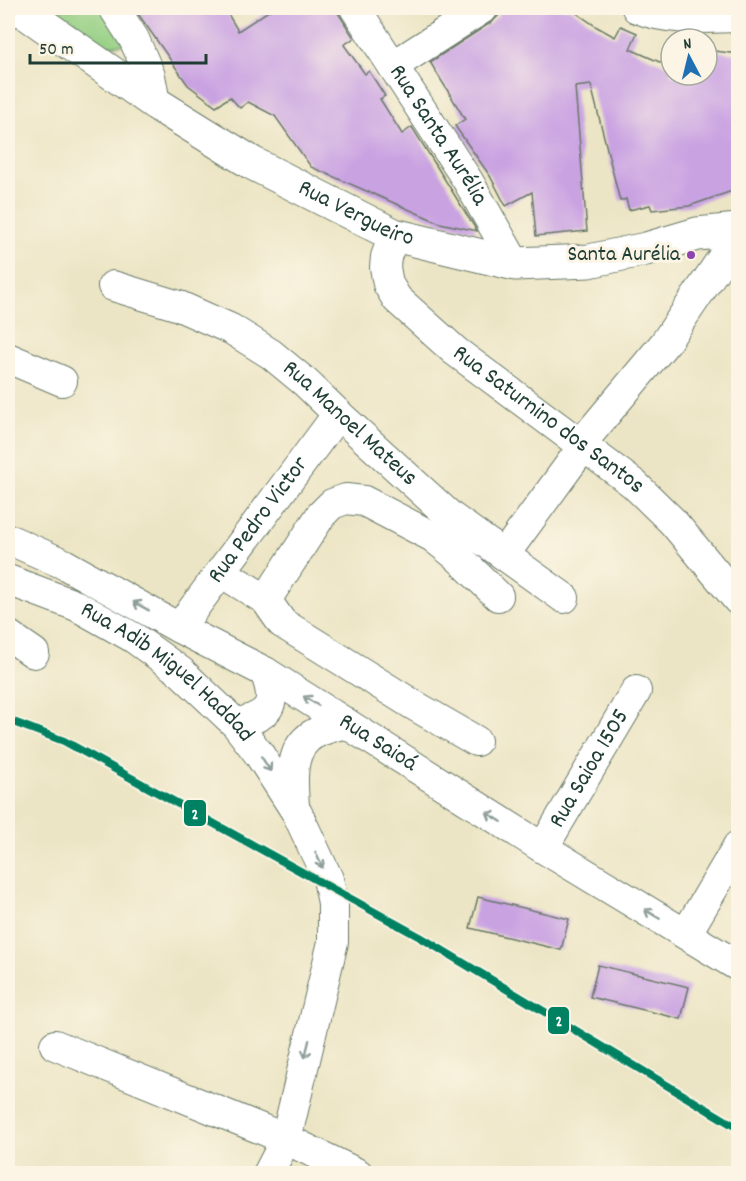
<svg xmlns="http://www.w3.org/2000/svg" width="746" height="1181" font-family="Dekko,sans-serif">
<style>
.green{fill:#94cf83;stroke:#5a865c;stroke-width:1.5}
.building{fill:#c9a2e2}
.lines{fill:none;stroke-linecap:round;stroke-linejoin:round}
.minor-casing{stroke:#677867;stroke-width:32}
.major-casing{stroke:#677867;stroke-width:35}
.minor{stroke:#fff;stroke-width:30}
.major{stroke:#fff;stroke-width:33}
.metro-1-casing{stroke:#fcf5e5;stroke-width:12}
.metro-1{stroke:#008162;stroke-width:8}
.oneway{stroke:#8f9e9a}
.bus-dot{fill:#8e44ad;stroke:#fcf5e5;stroke-width:2}
.labels{text-anchor:middle;dominant-baseline:central;stroke-width:6;stroke-linejoin:round;paint-order:stroke}
.bus-label{font-size:22px;fill:#1f3d34;stroke:#fcf5e5;text-anchor:end}
.street-label{font-size:24px;fill:#1f3d34;stroke:#fcf5e5}
.line-badge{stroke:#fcf5e5;stroke-width:2}
.badge-label{font-size:16px;text-anchor:middle;font-weight:bold;fill:#fff}
</style>
<rect width="100%" height="100%" fill="#fcf5e5"/>
<filter id="ink" filterUnits="userSpaceOnUse"><feTurbulence type="fractalNoise" baseFrequency=".0167" numOctaves="2"/><feDisplacementMap in="SourceGraphic" scale="12" xChannelSelector="R" yChannelSelector="G"/><feConvolveMatrix kernelMatrix="1 2 1 2 8 2 1 2 1" color-interpolation-filters="sRGB"/></filter>
<filter id="wash" filterUnits="userSpaceOnUse"><feTurbulence type="fractalNoise" baseFrequency=".008" numOctaves="4" result="noise"/><feDisplacementMap in="SourceGraphic" scale="24" xChannelSelector="R" yChannelSelector="G"/><feGaussianBlur stdDeviation="1.35" result="paint"/><feColorMatrix in="noise" values="0 0 0 0 0 0 0 0 0 0 0 0 0 0 0 0 0 1.4 0 .05"/><feComposite in="paint" operator="in"/></filter>
<g filter="url(#wash)">
<rect width="100%" height="100%" fill="#ece5c5"/>
<path class="green" d="M34,8h73l19,36 -35,4z"/>
<g id="blocks">
<path class="building" d="M134,8h82l3,5 6,-4 13,22 35,-23h62l19,30 -10,7 21,29 4,-3 16,25 -5,3 22,35 10,-7 65,104 -37,-8 -129,-56 -36,-51 -27,-14 -8,6 -10,-11 -14,9 -28,-21z
M500,8h69l28,19 18,10 6,-11 16,7 -7,16 41,18v8h36v-25l31,4v135l-49,17 -37,4 -2,-5 -21,5 -3,-11 -6,2 -29,-116 -16,2 12,144 -51,5 -4,-44 -26,14 -16,-30 -35,-50 10,-7 -35,-57 62,-40 6,-6z
M478,897l91,22 -8,31 -91,-22z
M598,965l91,22 -8,32 -91,-22z"/>
</g>
</g>
<g filter="url(#ink)">
<use href="#blocks" fill-opacity="0" stroke="#677867" stroke-width="1.5"/>
<g class="lines">
<g class="minor-casing">
<g id="minor">
<path d="M114,8l20,31 16,37 5,27"/>
<path id="s1" d="M355,8l113,173 47,83"/>
<path d="M637,8c31,13 69,10 101,9"/>
<path d="M393,66l90,-58"/>
<path id="s2" d="M394,235l-8,22 -1,10 3,17 9,15 58,52 179,133 39,38 65,78"/>
<path id="s3" d="M113,286l66,20 52,23 40,25 35,29 32,31 113,103 113,81"/>
<path d="M8,358l54,23"/>
<path id="s4" d="M8,539l56,25 115,64 86,44 278,176 195,118"/>
<path d="M504,555l73,-100 2,-9 86,-103 67,-99 4,-15"/>
<path d="M221,572l45,28"/>
<path id="s5" d="M8,580l69,26 57,32 47,34 55,52 23,30 38,59 31,66 5,24v39l-47,197 -18,35"/>
<path id="s6" d="M179,628l159,-214"/>
<path d="M8,635l26,18"/>
<path d="M236,724c34,-9 42,-18 29,-52"/>
<path d="M476,741l-64,-37 -130,-81 -16,-23 55,-85 11,-11 14,-5 18,2 69,36 25,20 40,39"/>
<path d="M294,807c-1,-21 -5,-51 12,-67 9,-10 27,-13 39,-17"/>
<path id="s7" d="M543,848l93,-157"/>
<path d="M686,934l52,-88"/>
<path d="M55,1045l231,94 72,35"/>
</g>
</g>
<g class="major-casing">
<g id="major">
<path id="s8" d="M19,8l136,95 97,60 142,72 121,29 74,-3 57,-12 51,-15 41,-4"/>
</g>
</g>
<use href="#minor" class="minor"/>
<use href="#major" class="major"/>
<g class="metro-1-casing">
<path id="metro-1" d="M8,720l56,21 356,196 318,191"/>
</g>
<use href="#metro-1" class="metro-1"/>
</g>
<defs><path id="oneway-shaft" d="M-6 0H5M1.5-3L5.5 0L1.5 3" fill="none" stroke-width="1.6" stroke-linecap="round" stroke-linejoin="round" transform="scale(1.5)"/></defs>
<g class="oneway">
<use href="#oneway-shaft" transform="translate(141 606) rotate(-151)"/>
<use href="#oneway-shaft" transform="translate(311 701) rotate(-148)"/>
<use href="#oneway-shaft" transform="translate(266 764) rotate(57)"/>
<use href="#oneway-shaft" transform="translate(494 817) rotate(-148)"/>
<use href="#oneway-shaft" transform="translate(319 860) rotate(66)"/>
<use href="#oneway-shaft" transform="translate(652 914) rotate(-149)"/>
<use href="#oneway-shaft" transform="translate(307 1049) rotate(104)"/>
</g>
</g>
<circle class="bus-dot" cx="691" cy="255" r="5"/>
<g class="labels">
<g class="bus-label">
<text x="680" y="255">Santa Aurélia</text>
</g>
<g class="street-label">
<text stroke="none"><textPath href="#s1" startOffset="152">Rua Santa Aurélia</textPath></text>
<text stroke="none"><textPath href="#s8" startOffset="396">Rua Vergueiro</textPath></text>
<text stroke="none"><textPath href="#s2" startOffset="262">Rua Saturnino dos Santos</textPath></text>
<text stroke="none"><textPath href="#s3" startOffset="278">Rua Manoel Mateus</textPath></text>
<text stroke="none"><textPath href="#s6" startOffset="134">Rua Pedro Victor</textPath></text>
<text stroke="none"><textPath href="#s5" startOffset="186">Rua Adib Miguel Haddad</textPath></text>
<text stroke="none"><textPath href="#s4" startOffset="423">Rua Saioá</textPath></text>
<text stroke="none"><textPath href="#s7" startOffset="92">Rua Saioa 1505</textPath></text>
</g>
</g>
<g class="line-badge">
<rect x="183" y="799" width="24" height="28" rx="6" fill="#008162"/>
<rect x="547" y="1006" width="23" height="29" rx="6" fill="#008162"/>
</g>
<g class="badge-label">
<text x="195" y="819">2</text>
<text x="559" y="1026">2</text>
</g>
<rect width="746" height="1181" fill="none" stroke="#fcf5e5" stroke-width="30"/>
<g transform="translate(689 57) rotate(353)"><circle r="28" fill="#fcf5e5" stroke="#a4ab9e" stroke-width="1.5"/>
<path d="M0-4.5L10 22L0 15L-10 22Z" fill="#1f6fb2"/>
<text y="-9" font-size="16" font-weight="bold" text-anchor="middle" fill="#1f3d34">N</text>
</g>
<path d="M30 54v9h176v-9" fill="none" stroke="#1f3d34" stroke-width="3"/>
<text x="39" y="54" font-size="18" fill="#1f3d34" stroke="#fcf5e5" stroke-width="4.5" paint-order="stroke">50 m</text>
</svg>
